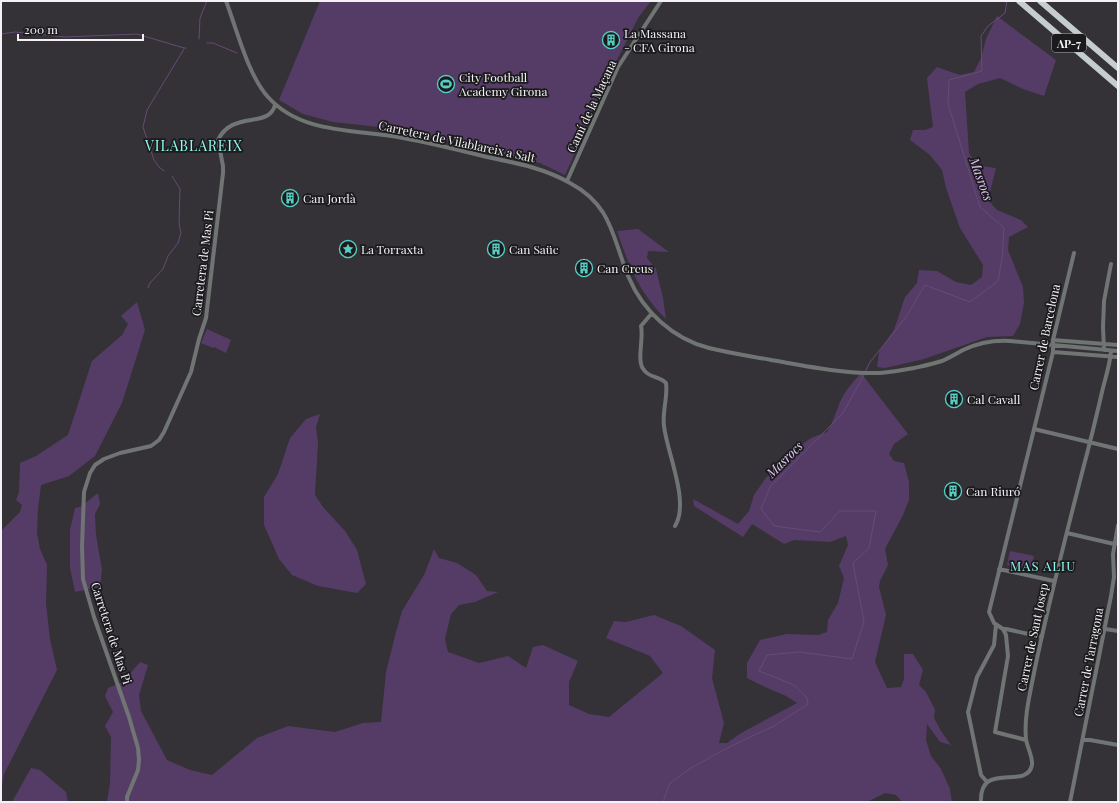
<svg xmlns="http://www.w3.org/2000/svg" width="1119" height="803" font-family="'Playfair Display',serif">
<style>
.green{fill:#553c67}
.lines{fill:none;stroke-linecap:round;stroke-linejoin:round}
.stream{stroke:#664c74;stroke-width:1}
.minor{stroke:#707473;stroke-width:4}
.highway{stroke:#c5cecd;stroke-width:6}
.labels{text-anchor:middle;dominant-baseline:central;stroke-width:3.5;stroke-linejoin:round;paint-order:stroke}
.shield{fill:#1b1a1c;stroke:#b2b0b4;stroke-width:1}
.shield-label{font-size:11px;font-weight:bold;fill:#f3f1f5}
.poi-label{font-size:12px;fill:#f3f1f5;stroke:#1b1a1c;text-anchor:start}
.street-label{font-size:12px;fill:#f3f1f5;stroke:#1b1a1c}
.water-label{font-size:13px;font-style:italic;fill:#e2c5f9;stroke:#1b1a1c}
.neighbourhood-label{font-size:13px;letter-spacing:1px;fill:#91fbf0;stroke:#1b1a1c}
.quarter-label{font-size:14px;letter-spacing:1px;fill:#91fbf0;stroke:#1b1a1c}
</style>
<rect width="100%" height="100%" fill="#343137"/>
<path class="green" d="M320,1h331l-13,17 -25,50 -48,107 -25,-12 -77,-18 -57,-15 -73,-8 -30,-8 -24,-14z
M997,16l59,44 -12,36 -21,-7 -23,-11 -22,6 -13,8 4,61c8,13 12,13 27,15l-8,32 9,10 24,10 7,7 -19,10 -1,13 15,37 1,16 -4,21 -7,12 -26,1 -63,22 -39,9 -8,-1 2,-15 15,-22 11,-33 12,-14 2,-13 18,1 19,11 15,3 11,-8 1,-12 -23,-37 -14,-40 -4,-18 -12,-15 -20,-15 3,-10h12l8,-3 -6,-49 10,-11 23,8 14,-3 7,-14 5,-19z
M638,229l31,23 -21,-1 -1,7 9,11 7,29 3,21c-27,-26 -37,-53 -49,-88z
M137,302l8,28 -23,73 -27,53 -26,20 -28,9 -3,24 -1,24 3,16 7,16 -1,39 4,35 7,31 -53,104 -3,17v-260l19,-19 2,-7 -6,-5 3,-8 1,-29 16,-7 32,-21 24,-74 30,-26 6,-11 -7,-8z
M207,329l24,11 -5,13 -12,-6 -1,1 -12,-5z
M861,373l47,61 -14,10 -5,10 5,7 10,2 5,19v18l-6,15 -18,34 3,16 -8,16 -1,6 7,28 -11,47 12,26 14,-1 3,-8v-25h9l10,16 -4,15 7,7 9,18 -1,8 7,13 10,14 -11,-3 -13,-18 -1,16 5,16 10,13 9,20 2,13h-50l-6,-7 -11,-2 -18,9h-760l3,-19 1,-46 -6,-11 8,-14 -8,-16 3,-8 15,-6 17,-20 8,3 -9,30 2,16 26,49 23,10 22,5 45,-37 31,-12 47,6 28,-9 18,-1 5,-50 10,-40 6,-21 22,-36 10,-26 5,9 18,5 19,12 11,16 11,1 -23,10 -16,3 -8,9 -6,25 3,13 31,11 29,-7 18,12 7,-21 10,-2 35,16 -9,21v23l20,9 20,3 54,-44 -13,-17 -44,-18 8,-17 12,1 28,-7 27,11 34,24 -3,28 12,45 -5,20h8l14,-10 56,-30 -11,-7 -21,-9 -18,-9v-15l13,-23 27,-6 31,1 9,-3 1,-12 10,-17 6,-25 -5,-12 9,-21 -2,-9 -16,6 -36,-2 -10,4 -32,-20 -9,13 -49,-31 -1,-7 45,25 11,-13 5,-16 11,-16 24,-25 22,-16 16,-6c6,-10 9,-20 13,-30 5,-11 13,-20 21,-29z
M320,414l-4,13 2,16 -3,52 8,12 22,24 12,19 9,34 -9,9 -39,-7 -26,-11 -13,-16 -15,-34v-28l14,-23 12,-36 16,-19z
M98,493l2,11 -5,10 1,21 6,35 -2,17 -25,5 -5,-24v-38l5,-22 5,-1z
M1010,551l24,5 -3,14 -24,-5z
M31,768l9,2 26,22 2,10h-56z"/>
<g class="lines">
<path class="stream" d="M1,34l14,-2 50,5 72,-3 47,14h2
M199,39l1,-21 7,-17
M207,43h6l24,10
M164,171l-5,-4 -5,-7 -11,-33 4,-17 37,-61
M148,288l2,-5 13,-14 5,-13 10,-13 3,-10 -2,-9 1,-35 -8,-13
M865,372l5,-10 36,-45 19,-32 45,17 28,-21 4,-23 2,-30 -24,-21 -32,-103 1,-24 33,-9 -1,-35 7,-10 17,-13 2,-12
M663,802l7,-19 21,-15 38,-21 45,-21 34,-22 -1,-6 -13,-13 -35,-14 8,-16 33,-3 52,7 12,-37 -11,-59 16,-15 7,-37h-36l-20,21 -46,-6 -13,-17 9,-22 73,-74 21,-38"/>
<path class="minor" d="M226,1c11,29 22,74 42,96 34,38 89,32 135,41 28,5 56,12 84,19 29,6 57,11 83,26 43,23 42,55 59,95 14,33 44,61 80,70 20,5 41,8 62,12 35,6 73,14 109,13 11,-1 23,-3 34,-5 9,-2 19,-4 28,-7 7,-3 14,-7 21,-11 15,-7 30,-10 47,-9l108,10
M567,181l51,-114 43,-66
M652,313l-11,13c3,12 -5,36 3,44 5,8 16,6 22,13 2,14 -4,29 -2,43 3,27 26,76 11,100
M1053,340l65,5
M1104,350l-1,-23 1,-26 7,-37
M1053,352l65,5
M1034,429l84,20
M1067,533l47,11 4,-1
M999,569l55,12
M1003,629l3,6 2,21 -13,76 31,8
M1105,629l13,2
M1042,637l-36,-8h-3l-9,-6 -5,-11 64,-260v-12l21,-87
M1083,740h7l28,5
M987,782l-6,-7 -13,-63 9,-35 17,-32 2,-20
M127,802v-5l11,-27 1,-10 -1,-12 -9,-31 -35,-100 -11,-38 -1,-32 2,-55 6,-19 5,-8 9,-6 16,-6 31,-7 8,-6 5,-8 27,-60 8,-33 7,-21 17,-145v-7l-5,-26c14,-30 51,-11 57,-35
M981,802c-2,-42 46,-11 51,-37 1,-8 -5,-18 -6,-26 -2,-20 3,-41 7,-61 14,-70 32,-139 50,-209 7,-26 13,-51 19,-77 3,-13 8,-27 9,-41
M1070,802l41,-206 3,-19 -1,-23 5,-29"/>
<path class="highway" d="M1019,1l99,85
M1040,1l78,67"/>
</g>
<defs>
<g id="building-ring" transform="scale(0.9)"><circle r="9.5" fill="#1b1a1c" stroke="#56cec3" stroke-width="1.5"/><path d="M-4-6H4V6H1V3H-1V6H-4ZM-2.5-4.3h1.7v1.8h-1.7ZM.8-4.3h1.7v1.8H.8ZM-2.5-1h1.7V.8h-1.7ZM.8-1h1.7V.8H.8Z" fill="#56cec3"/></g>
<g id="stadium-ring" transform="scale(0.9)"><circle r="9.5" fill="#1b1a1c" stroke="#56cec3" stroke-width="1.5"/><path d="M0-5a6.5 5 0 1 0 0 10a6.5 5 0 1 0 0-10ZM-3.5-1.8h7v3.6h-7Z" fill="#56cec3"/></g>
<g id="sight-ring" transform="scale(0.9)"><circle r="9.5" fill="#1b1a1c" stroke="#56cec3" stroke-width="1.5"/><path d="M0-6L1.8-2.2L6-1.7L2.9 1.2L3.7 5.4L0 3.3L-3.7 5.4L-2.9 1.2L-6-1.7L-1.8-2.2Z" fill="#56cec3"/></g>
</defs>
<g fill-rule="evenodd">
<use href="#building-ring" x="611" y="40"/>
<use href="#stadium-ring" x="446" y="84"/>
<use href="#building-ring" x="290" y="198"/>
<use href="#sight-ring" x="348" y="249"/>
<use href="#building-ring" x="496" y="249"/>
<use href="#building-ring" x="584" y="268"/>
<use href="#building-ring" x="954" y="399"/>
<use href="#building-ring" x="953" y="491"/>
</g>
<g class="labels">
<rect class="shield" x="1052" y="34" width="34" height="18" rx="3"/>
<g class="shield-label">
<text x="1069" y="43">AP-7</text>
</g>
<g class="poi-label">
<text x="624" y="33">La Massana<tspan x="624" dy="14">- CFA Girona</tspan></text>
<text x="459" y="77">City Football<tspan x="459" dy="14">Academy Girona</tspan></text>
<text x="303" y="198">Can Jordà</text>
<text x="361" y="249">La Torraxta</text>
<text x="509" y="249">Can Saüc</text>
<text x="597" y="268">Can Creus</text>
<text x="967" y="399">Cal Cavall</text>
<text x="966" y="491">Can Riuró</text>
</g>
<g class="street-label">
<text transform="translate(591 106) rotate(-65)">Camí de la Maçana</text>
<text transform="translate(457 141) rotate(12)">Carretera de Vilablareix a Salt</text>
<text transform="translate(202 263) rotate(-83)">Carretera de Mas Pi</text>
<text transform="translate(1044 337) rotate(-78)">Carrer de Barcelona</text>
<text transform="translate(112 633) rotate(72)">Carretera de Mas Pi</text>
<text transform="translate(1032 637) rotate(-78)">Carrer de Sant Josep</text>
<text transform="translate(1088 662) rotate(-79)">Carrer de Tarragona</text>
</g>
<g class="water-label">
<text transform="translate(982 179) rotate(70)">Masrocs</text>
<text transform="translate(784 459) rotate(-45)">Masrocs</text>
</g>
<g class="neighbourhood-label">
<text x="1043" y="565">MAS ALIU</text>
</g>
<g class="quarter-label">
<text x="194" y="145">VILABLAREIX</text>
</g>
</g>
<rect width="1119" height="803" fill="none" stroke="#f3f1f5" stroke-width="4"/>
<path d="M18 34v6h125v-6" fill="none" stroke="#f3f1f5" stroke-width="2"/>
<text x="24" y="34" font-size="12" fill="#f3f1f5" stroke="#1b1a1c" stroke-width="3" paint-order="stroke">200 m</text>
</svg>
